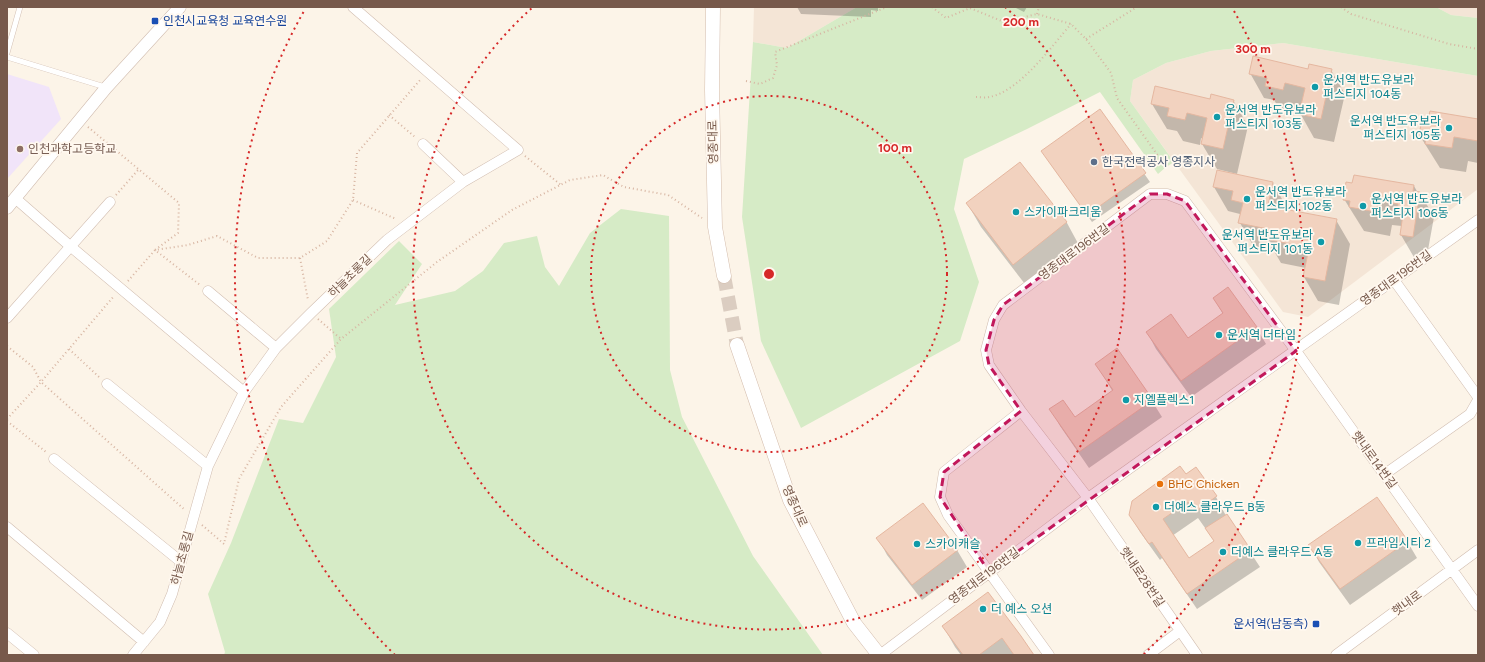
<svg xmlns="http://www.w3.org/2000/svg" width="1485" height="662" font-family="Figtree,'Noto Sans KR',sans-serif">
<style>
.residential{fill:#f4e5d6}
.education{fill:#f1e4f9}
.green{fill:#d6ebc6}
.shadow{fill:#0003;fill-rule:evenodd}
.building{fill:#f2d2bf;stroke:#e5b7a0}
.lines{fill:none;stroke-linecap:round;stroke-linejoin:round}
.secondary-tunnel{stroke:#dbcdc1;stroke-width:14;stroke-dasharray:14 7;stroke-linecap:butt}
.service-casing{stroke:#d1bdb0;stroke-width:6}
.minor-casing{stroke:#d1bdb0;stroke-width:11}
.tertiary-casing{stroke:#d1bdb0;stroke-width:13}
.secondary-casing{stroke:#d4bdad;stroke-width:15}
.path{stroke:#d7b5a2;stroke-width:2;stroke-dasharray:1 3;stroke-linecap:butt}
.service{stroke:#fff;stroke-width:5}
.minor{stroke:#fff;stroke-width:10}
.tertiary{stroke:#fff;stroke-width:12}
.secondary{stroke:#fff;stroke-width:14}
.marked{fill:#c2185b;fill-opacity:0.2;stroke:#c2185b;stroke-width:3;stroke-dasharray:8 5;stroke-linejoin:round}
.ring{fill:none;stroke:#d62828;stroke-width:2;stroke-dasharray:2 4}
.transit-dot{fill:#1a4fb4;stroke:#fff8ef;stroke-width:1.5}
.culture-dot{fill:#0f9aa8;stroke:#fff8ef;stroke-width:1.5}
.education-dot{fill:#8d6e63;stroke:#fff8ef;stroke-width:1.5}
.service-dot{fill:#5c6f8a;stroke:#fff8ef;stroke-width:1.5}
.food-dot{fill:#e8710a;stroke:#fff8ef;stroke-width:1.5}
.labels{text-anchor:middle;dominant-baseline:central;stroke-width:3.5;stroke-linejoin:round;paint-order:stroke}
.transit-label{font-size:12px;fill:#164399;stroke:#fff8ef;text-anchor:start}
.culture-label{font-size:12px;fill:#0d838f;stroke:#fff8ef;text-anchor:start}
.street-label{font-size:12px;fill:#77594b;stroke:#fff8ef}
.education-label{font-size:12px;fill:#785e54;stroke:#fff8ef;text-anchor:start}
.service-label{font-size:12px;fill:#4e5e75;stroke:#fff8ef;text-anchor:start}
.food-label{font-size:12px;fill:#c56008;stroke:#fff8ef;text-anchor:start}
.centre{fill:#d62828;stroke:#fff8ef;stroke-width:2}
.ring-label{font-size:12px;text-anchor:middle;font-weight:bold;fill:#d62828;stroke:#fff8ef;stroke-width:3.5;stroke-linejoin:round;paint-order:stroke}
</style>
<rect width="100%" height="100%" fill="#fcf4e8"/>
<path class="residential" d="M754,7h103l-70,41 -34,-6z
M1436,7h42v11l-27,-3z
M1283,43l195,33v113l-170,128 -25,-5 -153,-211 3,-21 33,-17 45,-12z"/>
<path class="education" d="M7,74l42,13 12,32 -54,60z"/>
<path class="green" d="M857,7h579l15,8 27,3v58l-195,-33 -72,8 -45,12 -33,17 -3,21 44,61 -8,5 -8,7 -58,-82 -73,37 -63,30 -10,50 25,73 -19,59 -159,87 -40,-87 -19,-124 11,-175 34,6z
M621,209l48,7 1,154 12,47 71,139 70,99h-599l1,-3 -17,-58 23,-51 48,-124 24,4 33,-66 -7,-48 70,-68 23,23 -27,41 60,-14 28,-20 21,-28 33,-7 8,31 14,19 31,-53z"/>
<path class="shadow" d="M797,7h81v4l-7,-1v7l-70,-3z
M1014,7h13l-3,5z
M1309,70h22l14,24 -11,48 -20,-4 -14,-25 2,-6h-4l-1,7 -17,-4 -6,-10 -10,-2 -14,-25z
M1210,100h23l15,26 -11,48 -20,-5 -15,-25 1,-5 -2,-1 -1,7 -17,-4 -6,-10 -10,-2 -15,-25z
M1100,110l50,72 -58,40 -45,-63z
M1478,120v43l-10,-2 -2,11 -26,-4 -20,-32z
M1020,163l47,60 13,24 -52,41 -47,-61 -14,-24z
M1273,183l14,25 -1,2 50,10 14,24 -11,61 -21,-4 -14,-24 2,-9 -25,-5 -7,-12 -20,-4 -14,-24 1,-7 -1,-2 -12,-3 -14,-24z
M1414,186l4,7h2l14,24 -8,44 -11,-2 -14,-24 1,-9 -10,-1 -2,11 -26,-5 -20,-32z
M1214,299l42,28 10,17 -75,53 -35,-48 -9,-17 41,7 35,-25z
M1117,350l35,51 10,16 -73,51 -29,-42 -9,-17 24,9 38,-26 -17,-28z
M1195,468l21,29 9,17 35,53 -63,42 -35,-51 -2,2 -20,-28 -10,-17zM1198,518l17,24 -26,18 -17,-24z
M878,538l79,12 10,17 -45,33 -35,-45z
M1407,541l10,17 -67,47 -31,-43 -9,-17z
M988,593l45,62h-72l-6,-8 -12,-21z"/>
<path class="building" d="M1253,56l55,13 1,-5 23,5 -11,50 -22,-5 6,-26 -20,-5 -2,7 -18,-4 2,-8 -18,-4z
M1155,86l55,13 1,-5 23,6 -11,49 -22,-5 6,-26 -20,-5 -2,7 -18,-4 2,-8 -18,-4z
M1100,109l46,64 -59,42 -46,-64z
M1430,111l48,8v22l-24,-4 -2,11 -27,-4 1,-7 -7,-1 3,-18 6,1z
M1020,162l47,60 -54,43 -47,-62z
M1217,170l56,12 -5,24 69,13 -12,62 -22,-4 6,-29 -43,-9 2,-10 -30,-6 5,-20 -12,-3 2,-9 -20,-4z
M1354,175l60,10 -1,6 7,1 -7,45 -13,-2 3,-21 -6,-2 1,-8 -20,-3 -2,11 -27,-5 1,-6 -7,-1 3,-18 6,1z
M1228,287l29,40 -76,54 -35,-49 25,-18 17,24 35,-25 -10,-15z
M1117,348l36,52 -74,52 -30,-43 14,-9 12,17 38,-27 -18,-26z
M1180,466l6,8 10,-7 21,29 -22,16 -7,-10 -25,17 26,39 25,-17 -9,-13 22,-14 24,36 -64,44 -35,-52 -3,2 -20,-29 3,-14z
M1377,497l31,44 -68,48 -32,-44z
M923,503l35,47 -46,35 -36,-47z
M988,592l33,44 13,19h-20l-12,-17 -23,17h-16l-21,-29z"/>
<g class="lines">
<path class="secondary-tunnel" d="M724,276l13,69"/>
<g class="service-casing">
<path id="service" d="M7,53l13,-46
M7,57l98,30"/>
</g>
<g class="minor-casing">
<path id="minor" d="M423,144l40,38
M15,198l55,48 174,146
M1394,280l84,117
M208,291l68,57
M7,318l103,-116
M107,384l101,82
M1021,411l-77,61 -4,25 8,18 101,140
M54,459l126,102
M1385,474l85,-60 8,-14
M7,527l137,115
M7,633l27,22
M133,655l27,-33 12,-28 36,-128 36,-74 32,-44 35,-35 76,-73 76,-58 55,-32 -165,-143
M880,655l208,-157 390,-278
M1148,655l32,-24
M1197,655l-109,-157 -67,-87 -32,-46 -3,-15 8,-30 9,-15 147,-111h17l18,7 111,150 182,255
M1336,655l142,-105"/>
</g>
<g class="tertiary-casing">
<path id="tertiary" d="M7,208l99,-120 74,-81"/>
</g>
<g class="secondary-casing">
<path id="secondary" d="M713,7l-1,83 3,137 9,49
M737,345l53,155 64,123 25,32"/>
</g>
<path class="path" d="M932,7l14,11 24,-10 34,14 33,-8 34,10 15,15 25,34 6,25 49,69
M1341,7l10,7 98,30 29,5
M1037,14l2,-7
M1086,39l51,-32
M746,81l14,3 13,-6 4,-13 -2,-13 112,-45
M976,97c4,0 9,1 13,0 30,-5 63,-51 82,-73
M389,115l26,22
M88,127l91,76 -1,30 -23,17 45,35
M525,156l36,29
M116,195l22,-25
M353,200l43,19
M300,258l8,42
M128,281l27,-31 33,-5 29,-9 41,22h42l27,-17 26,-41 4,-47 64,-74
M318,319l23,20
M7,346l26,21 8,15 144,128
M69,349l30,28
M7,419l34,-37 73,-86
M7,421l39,31
M202,525l22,19 15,-65 42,-72 60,-68 96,-77 75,-52 58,-30 33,-5 21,12 44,8 34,23"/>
<use href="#service" class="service"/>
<use href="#minor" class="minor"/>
<use href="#tertiary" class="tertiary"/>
<use href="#secondary" class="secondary"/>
</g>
<path class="marked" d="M1150,194h17l18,7 111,150 -307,221 -49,-75 4,-25 77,-61 -32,-46 -3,-15 8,-30 9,-15z"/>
<g class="ring">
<circle cx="769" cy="274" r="178"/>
<path d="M1005 7A356 356 0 1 1 533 7"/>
<path d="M395 655A534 534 0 0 1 304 11M1234 11A534 534 0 0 1 1143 655"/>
</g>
<g class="transit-dot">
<rect x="151" y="17" width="8" height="8" rx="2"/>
<rect x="1312" y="620" width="8" height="8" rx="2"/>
</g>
<g class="culture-dot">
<circle cx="1315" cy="87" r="4"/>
<circle cx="1217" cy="117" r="4"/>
<circle cx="1449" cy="128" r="4"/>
<circle cx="1247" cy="199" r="4"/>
<circle cx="1363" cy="206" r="4"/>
<circle cx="1016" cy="212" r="4"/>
<circle cx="1321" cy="242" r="4"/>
<circle cx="1219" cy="335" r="4"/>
<circle cx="1126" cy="400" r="4"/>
<circle cx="1156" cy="507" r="4"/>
<circle cx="1358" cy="543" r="4"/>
<circle cx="917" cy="544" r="4"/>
<circle cx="1223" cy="552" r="4"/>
<circle cx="983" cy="609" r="4"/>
</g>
<circle class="education-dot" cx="20" cy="149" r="4"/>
<circle class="service-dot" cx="1094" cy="162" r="4"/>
<circle class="food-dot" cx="1160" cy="484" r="4"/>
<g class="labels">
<g class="transit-label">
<text x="163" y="21">인천시교육청 교육연수원</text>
<text x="1308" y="624" text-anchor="end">운서역(남동측)</text>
</g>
<g class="culture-label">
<text x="1323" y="80">운서역 반도유보라<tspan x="1323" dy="14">퍼스티지 104동</tspan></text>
<text x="1225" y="110">운서역 반도유보라<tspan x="1225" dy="14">퍼스티지 103동</tspan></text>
<text x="1441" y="121" text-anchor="end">운서역 반도유보라<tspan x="1441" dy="14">퍼스티지 105동</tspan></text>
<text x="1255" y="192">운서역 반도유보라<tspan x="1255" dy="14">퍼스티지 102동</tspan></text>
<text x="1371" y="199">운서역 반도유보라<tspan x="1371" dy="14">퍼스티지 106동</tspan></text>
<text x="1024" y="212">스카이파크리움</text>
<text x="1313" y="235" text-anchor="end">운서역 반도유보라<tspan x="1313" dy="14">퍼스티지 101동</tspan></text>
<text x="1227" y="335">운서역 더타임</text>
<text x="1134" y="400">지엘플렉스1</text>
<text x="1164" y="507">더예스 클라우드 B동</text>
<text x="1366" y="543">프라임시티 2</text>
<text x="925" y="544">스카이캐슬</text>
<text x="1231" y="552">더예스 클라우드 A동</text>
<text x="991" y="609">더 예스 오션</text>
</g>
<g class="street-label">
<text transform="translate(713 142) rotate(-91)">영종대로</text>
<text transform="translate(1074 252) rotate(-37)">영종대로196번길</text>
<text transform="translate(350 276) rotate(-44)">하늘초롱길</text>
<text transform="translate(1396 278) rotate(-36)">영종대로196번길</text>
<text transform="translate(1374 460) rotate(54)">햇내로14번길</text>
<text transform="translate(795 506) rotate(66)">영종대로</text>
<text transform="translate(182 558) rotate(-75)">하늘초롱길</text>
<text transform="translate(984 576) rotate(-37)">영종대로196번길</text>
<text transform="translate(1142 577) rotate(56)">햇내로28번길</text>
<text transform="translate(1407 603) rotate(-36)">햇내로</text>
</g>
<g class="education-label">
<text x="28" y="149">인천과학고등학교</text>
</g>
<g class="service-label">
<text x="1102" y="162">한국전력공사 영종지사</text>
</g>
<g class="food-label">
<text x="1168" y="484">BHC Chicken</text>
</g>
</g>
<circle cx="769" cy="274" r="6" class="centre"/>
<g class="ring-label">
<text x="1021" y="26">200 m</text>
<text x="1253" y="53">300 m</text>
<text x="895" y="152">100 m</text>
</g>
<rect width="1485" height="662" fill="none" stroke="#77594b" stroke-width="16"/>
</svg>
